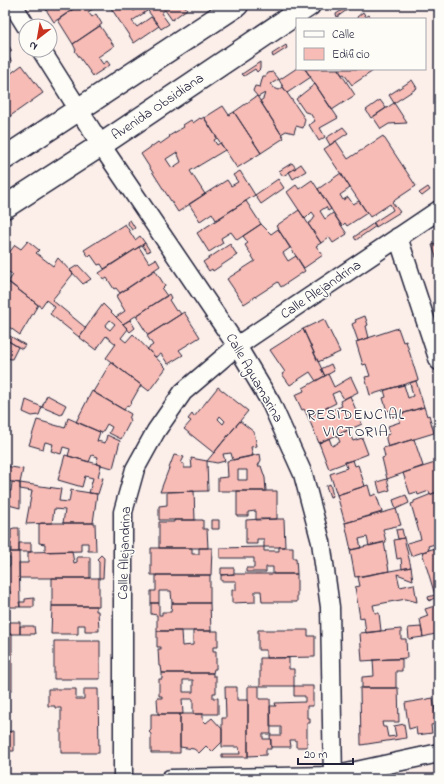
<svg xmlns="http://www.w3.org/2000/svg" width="444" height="784" font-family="'Indie Flower',sans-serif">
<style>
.building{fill:#f8bcb6;stroke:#22223b;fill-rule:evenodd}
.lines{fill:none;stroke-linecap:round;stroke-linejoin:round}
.minor-casing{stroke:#22223b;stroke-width:21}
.tertiary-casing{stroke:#22223b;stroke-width:25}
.minor{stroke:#fdfcf7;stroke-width:18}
.tertiary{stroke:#fdfcf7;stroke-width:22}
.labels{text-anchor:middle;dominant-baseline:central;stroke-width:3;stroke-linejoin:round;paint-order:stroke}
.street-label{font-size:14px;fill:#22223b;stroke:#fdfcf7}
.neighbourhood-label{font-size:15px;letter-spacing:1px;fill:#22223b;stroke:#fdfcf7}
</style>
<rect width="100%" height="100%" fill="#fcefea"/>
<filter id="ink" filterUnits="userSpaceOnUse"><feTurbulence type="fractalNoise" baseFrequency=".025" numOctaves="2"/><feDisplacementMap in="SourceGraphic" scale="8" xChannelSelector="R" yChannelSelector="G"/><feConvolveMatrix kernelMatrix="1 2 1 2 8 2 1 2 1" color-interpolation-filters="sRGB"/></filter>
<g filter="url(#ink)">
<path class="building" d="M43,5h36l-25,17z
M79,5h25l-5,3 -1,-2 -10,6 4,5 4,-3 6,10 -29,20 -15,-24z
M109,5h20l5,6 9,-6 4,6 -15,10 5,6 14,-10 8,9 -25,17z
M150,5h34l3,4 -15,11 -7,-10 -4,3 8,11 -8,5 -15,-21z
M350,5h4l-17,12 -1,-3z
M363,12l3,5 3,-2 3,4h-14l-1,-2z
M100,26l14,20 -16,11 5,7 4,-3 3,4 -17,11 -18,-25 1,-1 -3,-6z
M5,40l7,11 -5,3 5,8 -7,4z
M286,45l1,3 -14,9 -1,-3z
M260,62v7l-3,3 -2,-3 -11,7 -2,-2z
M7,64l5,5 -5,3 3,2 12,-9 21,28 -37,26 -1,-53z
M297,68l8,1 6,8 -24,16 -8,-13z
M305,69h33l17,26 -23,15z
M338,69h34l1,2 -21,14 -8,-11 -2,1z
M273,72l6,7 -8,5 3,4 5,2 4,-3 22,32 -2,9 -7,-2 -2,7 -8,-2 -5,3 -21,-33 3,-2 2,-6 -7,4 -5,-6 2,-5 5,1 3,-11h3l2,-3z
M412,80l5,8 -23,15 -5,-8z
M315,84l23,34 -18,10 5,9 -6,4 -10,-16 6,-4 -5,-8 -5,-1 -9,-13z
M257,96l27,42 -23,15 -27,-41z
M380,100l6,8 -15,10 -5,-8z
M394,103l13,20 -18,1 -8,5 -8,-12z
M223,106l6,9 5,-3 27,41 -24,15 -33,-50z
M204,117l13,21 -3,2 3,5 3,-2 5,7 -35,21 15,23 -27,18 -37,-58 17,-12 2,2 10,-7 -1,-1 15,-9 -1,-2 8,-5 2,3 7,-5 1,1zM177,152l4,10 -9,6 -6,-9z
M343,127l5,6 -18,12 -4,-7z
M383,136l33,50 -24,16 8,10 -24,15 -3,-4 20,-13 -3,-6 -20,13 -46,-68 12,-8 12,18z
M292,163l4,5 -13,8 -4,-5z
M301,164l5,7 -13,8 -4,-7z
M240,171l15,24 -39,25 -4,-7 -12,8 -11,-17 38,-24 4,6 7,-4 -5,-7z
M341,173l9,15 -10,7 3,5 5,-3 5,7 6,-3 8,12 -20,13 -2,-3 -3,3 -24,-37z
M278,179l6,9 -23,16 -6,-9z
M312,180l19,29 -3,2 -2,-4 -6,4 5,8 8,-6 14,21 -14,9 -4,-6 -8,6 -13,-19 5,-4 2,-4 -3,-4 -7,7 -18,-27 9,-7 3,4z
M428,187l2,3 -8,6 -3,-3z
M246,201l15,23 -24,16 -6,-8 -10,6 2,5 -14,9 -12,-19z
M299,210l22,33 -5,3 7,9 -19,13 -28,-42z
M130,220l5,8 -3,2 -5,-8z
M374,223l2,3 -20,14 -2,-3z
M125,224l10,16 5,-4 5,7 -41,26 -3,-5 -3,1 -7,-10 -2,2 -5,-7z
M261,224l10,10 7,-5 12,19 -7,5 5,8 8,-5 9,15 -24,16 -3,-5 -34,22 -17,-25 28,-18 -10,-16 3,-2 -5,-7z
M28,241l11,9 -3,3 17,13 5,-8 15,16 -21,26 34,28 -7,9 -29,-23 5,-7 -9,-7 -5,7 -33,-25 5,-7 -8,-6v-11l10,-13 6,4z
M145,243l5,8 -3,1 -5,-7z
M439,243v23l-7,-21z
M230,244l7,11 -24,16 -1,-2 -3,2 -6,-9z
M139,247l10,16 7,-4 4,7 -40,27 -4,-5 -2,1 -7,-11 -3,2 -5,-7z
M78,265l13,14 -8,5 -13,-14z
M155,270l10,16 -3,3 5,7 -44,28 -7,-7 9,-6 -9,-15z
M5,279l33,26 -18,30 -11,-8 -4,5z
M169,294l2,4 -2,2 7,11 2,-1 3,4 -33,21 -12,-19z
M103,304l25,25 -7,9 5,4 7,-8 33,34 -17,23 -43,-33 10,-14 -10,-8 -10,14 -17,-13zM110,320l5,4 -5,6 -5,-4z
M184,312l16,25 -21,13 4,5 -15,9 -7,-10 -6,3 -8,-8 6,-4 -6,-9z
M365,316l3,9 -2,1 3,12 -11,3 -6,-17 4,-2 -1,-2z
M324,319l16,33 -22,10 -15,-33z
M130,320l5,8 -5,4 -7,-8z
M398,328l5,14 3,-1 12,39 -48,15 -5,-18 5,-1 -4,-12 -3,1 -7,-23z
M303,329l22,47 -9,5 -6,-9 -20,13 -8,-11 3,-2 -15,-22z
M5,335l4,3 1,-2 15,9 -3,4 -17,-10z
M5,339l13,8 -6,12 -7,-1z
M111,362l30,23 -12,21 -2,-1 -3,5 -31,-18z
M331,364l3,7 -9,5 -4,-7z
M328,374l6,13 17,-10 7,15 -14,7 -5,-8 -7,3 4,9 -28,14 -4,-8 -2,1 -7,-15 9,-4 -1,-3z
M416,381l8,26 -32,10 -2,-7 -3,1 -4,-13 3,-1 -2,-7 20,-5 4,13 5,-2 -3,-13z
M218,387l30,24 -34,42 -30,-24 7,-8 -3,-2 4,-5 2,3zM220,416l5,5 -2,3 -5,-5z
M92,391l39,23 -2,5 2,1 -10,19 -12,-6 3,-6 -5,-3 -5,9 -26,-11z
M47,395l19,10 -5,10 -19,-8z
M350,396l12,28 -43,19 -11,-26 20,-10 2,4 12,-5 -2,-5z
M26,400l16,7 -3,8 -7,1 -9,-4z
M424,407l3,9 2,-1 5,18 -46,14 -2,-8v-4l4,-1 -2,-8 12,-4 -3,-7z
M68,418l32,14 -3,9 8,2 2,-8 13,6 -7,27 -17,-4 2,-7 -6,-2 -3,7 -21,-6 2,-7 -7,-2 -2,7 -10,-3 2,-7 -8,-2 -2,7 -14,-4 8,-25 28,8z
M240,421l14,11 3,14 -6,1 2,9 -20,4 -2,-7 -8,1 2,7 -8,2 -10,-2z
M348,430l5,11 9,-3 6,16 -39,15 -10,-26 10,-5 3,8 8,-4 -3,-7z
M414,439l9,27 -36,13 -5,-21 3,-1 -2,-9z
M260,454l1,6 -3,6h3l4,12 1,13h-48v-13l10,-1 -1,-16zM238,470h9v10h-9z
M65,455l36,10 -3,12 5,1 -5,16 -9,-1 4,-15 -8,-2 -3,11 -24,-7z
M174,455l10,2 -3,6 3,1v4h8l-1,-10 16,3 1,30 -48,1z
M353,460l2,6 3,-1 7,21 -28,9 -7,-21 17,-6 -2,-6z
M435,463l4,10v18l-9,4 -1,-4 -11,4 -1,-3 -7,2 -7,-21z
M5,466l18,3 -3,14 -15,-2z
M387,479l3,11 -10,3 -3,-11z
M12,482l8,1v25l-15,-4v-14l6,1z
M20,483l41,6 -2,12 10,1 2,-12 26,4 -4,29h-30l2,-13 -11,-1 -2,14 -26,1 6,-33 -12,-2z
M330,484l3,12 -3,1 -4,-11z
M368,485l3,11 5,-2 6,18 -37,11 -8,-28z
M194,491l1,29h-36v-14l8,-1v-13z
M237,491h40v28l-21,1v-9l-8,1v4h-11z
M439,491v45h-2l2,7 -11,3 1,4 -18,6 -4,-13 14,-4 -10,-35 3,-1v-2z
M406,495l3,8 -13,6 -3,-9z
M396,509l5,16 -18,4 3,13 -17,4 -2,-9 -8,2 2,9 -10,2 -6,-27z
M261,519h23l1,28h-21v-8h-7v5h-11v-24z
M174,520h29v9h4l1,19h-49v-26h15z
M211,520h8v9h-8z
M41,523h54l1,28h-8v-8h-7v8l-36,1v-8l-6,-1v-19z
M14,528h5v24h-8v-9h-6v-4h6v-10z
M402,529l2,9 -6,1 -2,-9z
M404,538l7,29 -9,2 -1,-11 -4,1 -3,-19z
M384,542l5,29 -34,6 -5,-27z
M19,543h12v9h-12z
M264,547v4h15v-4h14v11h3l1,16h-24v-7h-7v5h-20v-4h8v-10h-34v-10z
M439,547v58h-1l-2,-8 -7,4 -1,-4 7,-2 -13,-43z
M151,548h41v6h7v-6h13l-1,27h-60z
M72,551l2,12 3,-1v-5h13v21h-71v-15h9v-11z
M5,552h14l1,55h-15v-6h5v-10h-5v-25h5v-8h-5z
M101,555l3,3 -1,20h-4v-17l-2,-2z
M411,567l2,13 -16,-6 3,13 14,-3 3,18 -11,-3 -33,6 2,8h4l2,18 -15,2 -2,-16 -4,1 -5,-31 5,-1 -2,-9z
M221,568h13v6l-13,1z
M234,574h63v28h-35l-1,-11h-6v11l-23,1v-13h4v-9h-15v-6z
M156,575h54v28h-38l-1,-12h-12v12h-8v-12h5z
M52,578h47v28h-47z
M34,598v9h-14l-1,-5h6v-3z
M151,603h8v12h3v-3h9l1,-9h38l1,28h-54v-16l-6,-1z
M438,605l1,28 -16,4 -3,-18 8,-3 -3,-7z
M52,606h44v5h2l1,20h-14v-6h-7v9h-27z
M5,622h15v12h-15z
M20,626h14l1,8h-15z
M421,627l2,10 -14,2 -1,-11z
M401,629v10h5l1,19 -45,3 -2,-28z
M258,630h50v6h7v21l-49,1v-8h-8z
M157,631h24l1,15 11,-1v-14h25v16h-5v4h3v18h-2l-1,4h-51l-1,-7h-2l-1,-17h3v-2h-4z
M5,634h7v56h-7z
M54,641h46v38h-46z
M260,658h29v11h5v17h-34z
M389,659h13v12h-6v17h-34v-11l12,-1 -1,-16z
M162,673h51v3h3v17h-3v5h5v16h-25v-15h-11l1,15h-25l-1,-16h5v-2h-3v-17h3zM183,680h10v12h-10z
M248,686h11v13h11l1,35h-8v5h8v10h-5v6l-18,1z
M294,686h19v20h-6v12h3v5h-3v24h-11v-7h-6l1,7h-20l-1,-12h11v-8h-11v-21h6l-1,-3 30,-1v-6h-11z
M225,687h12v13h11v57h-26v-3h18l-1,-7h-17v-29h4z
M360,688h38l1,34h-17l1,5h3l2,10 8,-1 -2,-10 10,-2 2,14 -45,7z
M48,689h28v10h8v-10h14l1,64h-38v-45h-6v-2h-7z
M433,698l4,26 -6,1 1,8 -15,2 -1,-8 -7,2 -4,-26z
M151,714h29v39h-29v-19l-2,-2 2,-2z
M180,714h23v6l3,3 6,-5 10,11v13l-10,10 -6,-6 -7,7 -5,-4 -14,-2z
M14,731v20h-9v-19z"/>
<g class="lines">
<g class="minor-casing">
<path id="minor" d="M13,5l13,21
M41,50l60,95 136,201 34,57 32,71 18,68 9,65 3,172
M398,237l41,124
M123,779v-267l12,-43 21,-38 27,-39 54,-46 202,-136
M170,779l163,-3 106,-23"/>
</g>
<g class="tertiary-casing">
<path id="tertiary" d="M5,158l232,-153
M5,207l96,-62 208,-140"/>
</g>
<use href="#minor" class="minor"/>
<use href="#tertiary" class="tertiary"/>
</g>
</g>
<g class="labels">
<g class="street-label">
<text transform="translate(158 107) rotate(-34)">Avenida Obsidiana</text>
<text transform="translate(321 290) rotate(-34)">Calle Alejandrina</text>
<text transform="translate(254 378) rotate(60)">Calle Aguamarina</text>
<text transform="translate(125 553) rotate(-88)">Calle Alejandrina</text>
</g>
<g class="neighbourhood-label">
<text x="356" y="415">RESIDENCIAL<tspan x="356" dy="17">VICTORIA</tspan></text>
</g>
</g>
<rect width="444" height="784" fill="none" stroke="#fdfcf7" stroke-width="20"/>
<rect x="10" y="10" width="424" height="764" fill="none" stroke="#22223b" stroke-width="1.5" filter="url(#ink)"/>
<rect x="296" y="18" width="130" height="52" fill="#fdfcf7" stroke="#a5a5ac"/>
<rect x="304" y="31" width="20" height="6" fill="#fdfcf7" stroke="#a5a5ac"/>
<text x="332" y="38" font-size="12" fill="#22223b">Calle</text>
<rect x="304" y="48" width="20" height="12" fill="#f8bcb6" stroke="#a5a5ac"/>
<text x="332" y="58" font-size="12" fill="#22223b">Edificio</text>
<g transform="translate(38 38) rotate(211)"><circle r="19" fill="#fdfcf7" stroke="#a5a5ac"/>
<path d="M0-3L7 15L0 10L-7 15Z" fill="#c8321e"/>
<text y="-6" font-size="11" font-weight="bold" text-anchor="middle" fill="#22223b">N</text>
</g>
<path d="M298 758v6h55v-6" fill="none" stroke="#22223b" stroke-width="2"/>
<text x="304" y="758" font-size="12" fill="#22223b" stroke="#fdfcf7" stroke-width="3" paint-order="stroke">20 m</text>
</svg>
